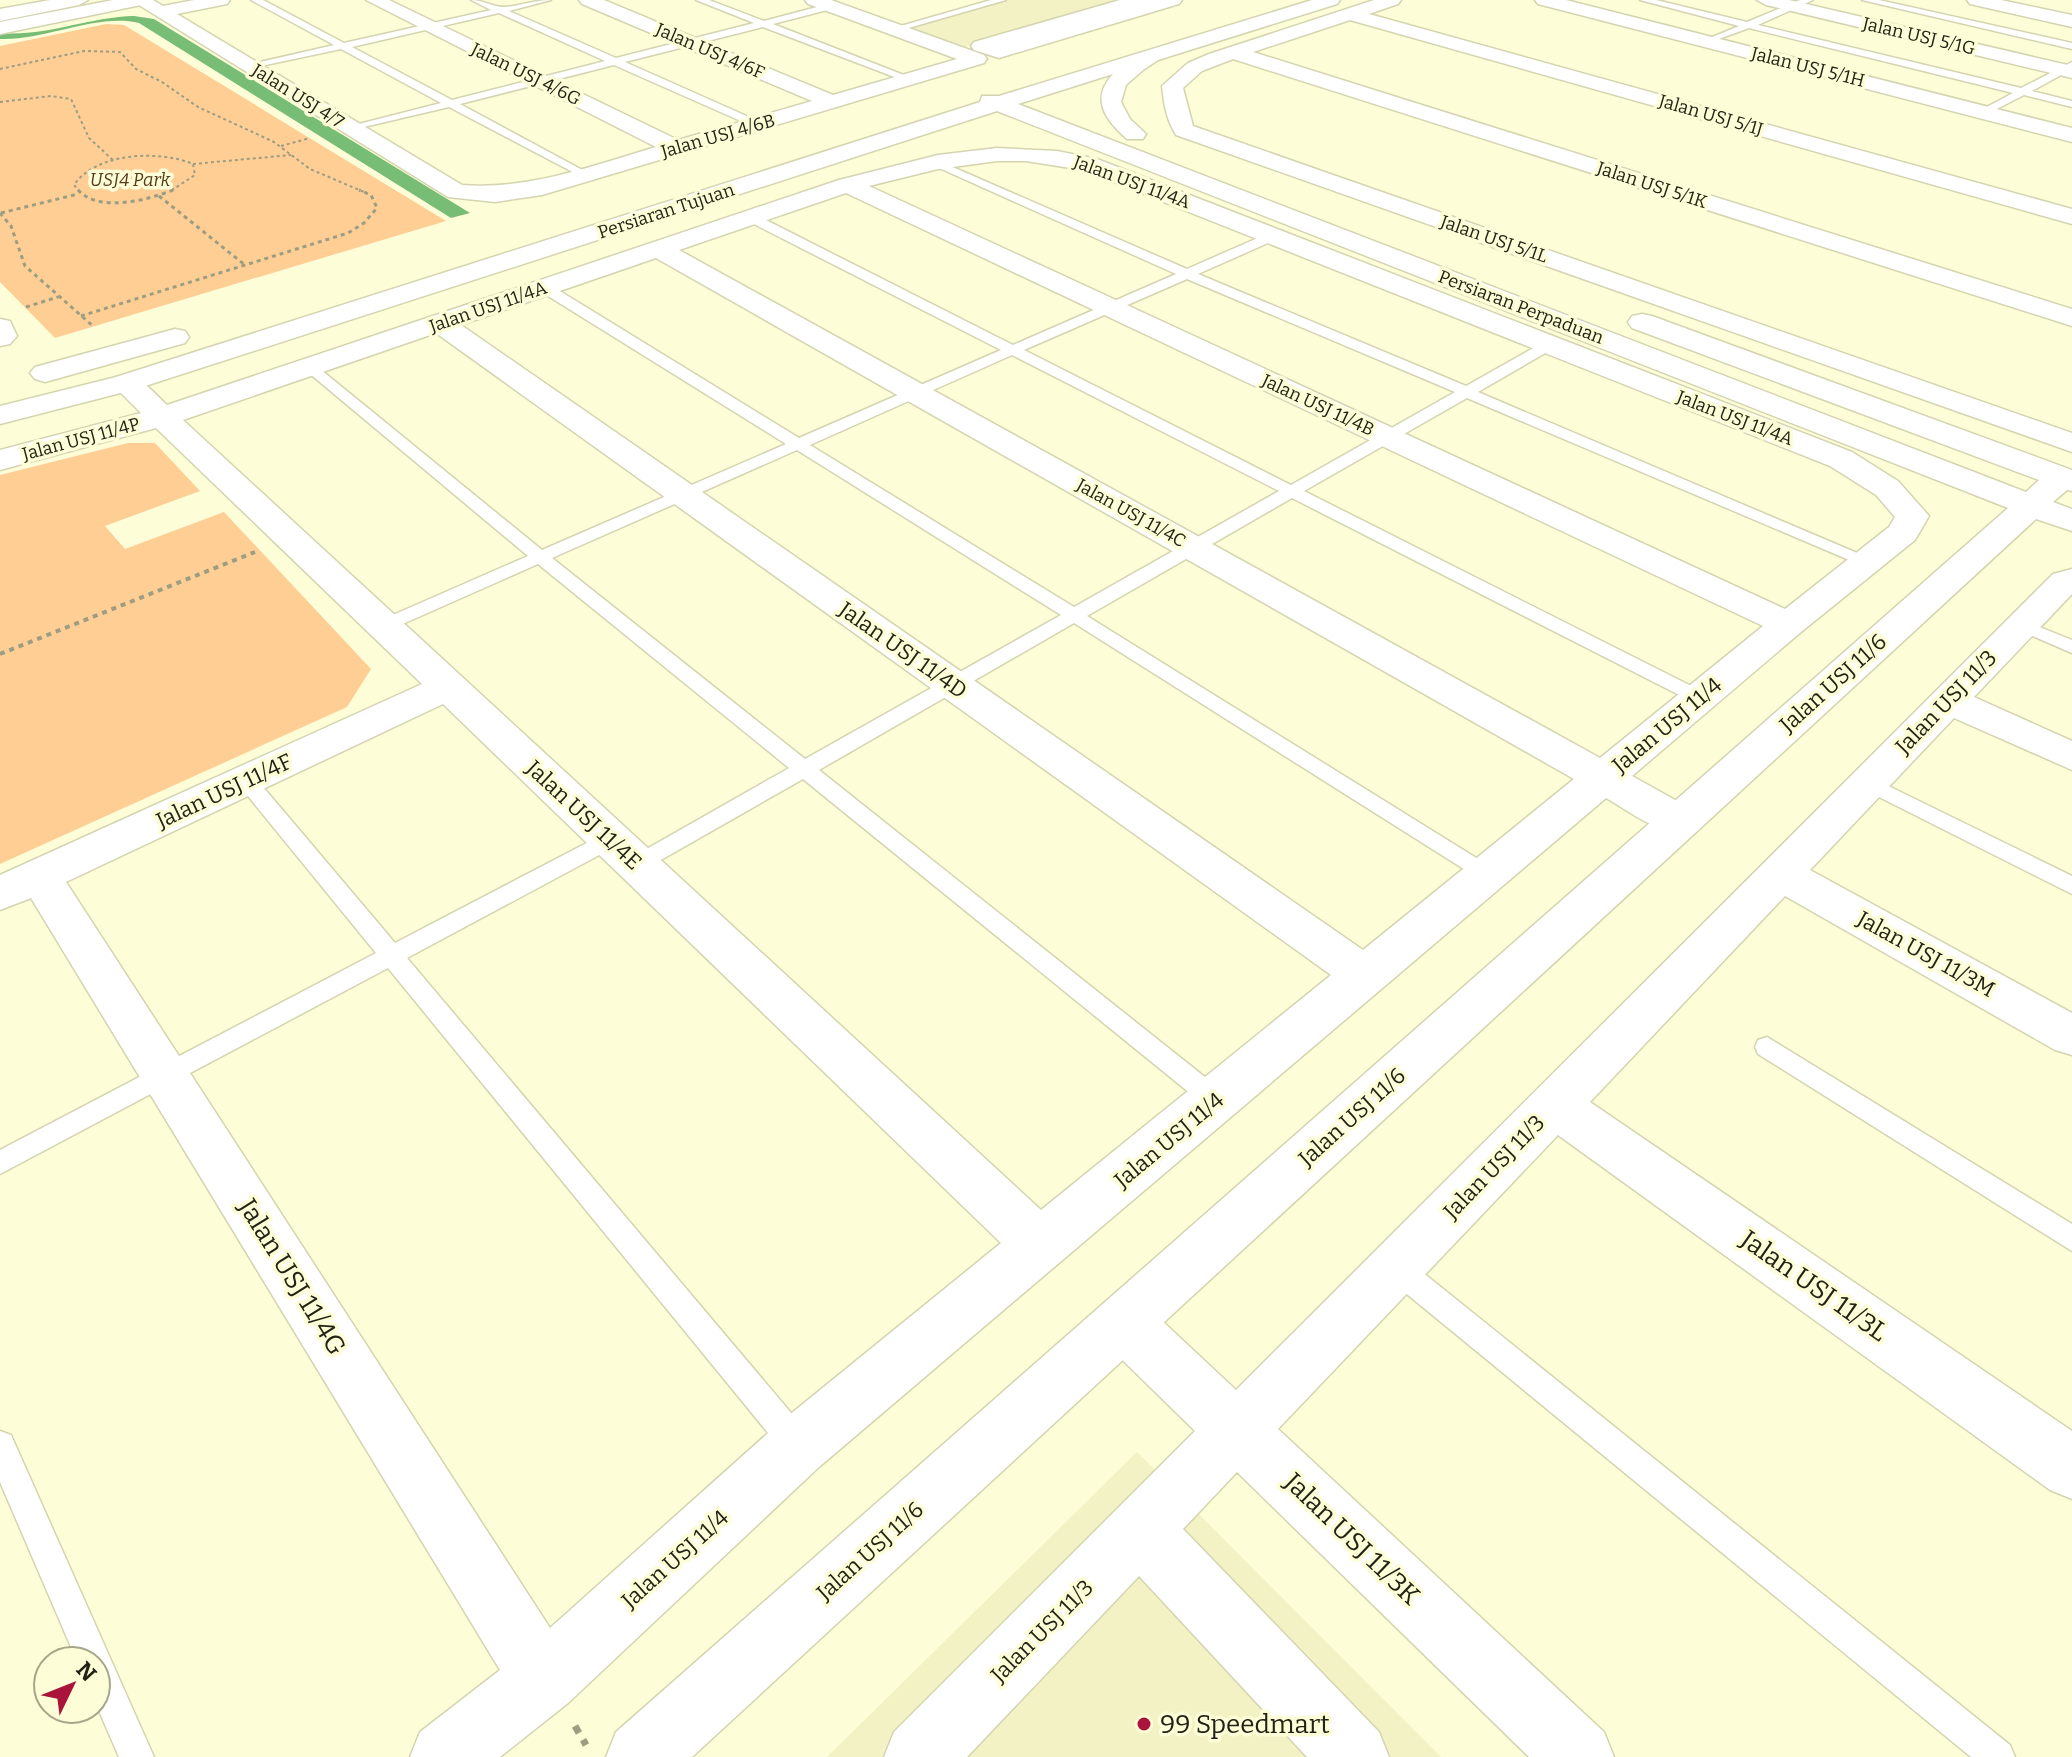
<svg xmlns="http://www.w3.org/2000/svg" width="2072" height="1757" font-family="Bitter,serif">
<style>
.built{fill:#f2f2c5}
.green{fill:#fece95}
.water{fill:#78bd76}
.lines{fill:none;stroke-linecap:round;stroke-linejoin:round}
.lane-casing{stroke:#d5d4b0;stroke-width:3}
.street-casing{stroke:#d5d4b0;stroke-width:3}
.secondary-casing{stroke:#d5d4b0;stroke-width:3}
.path-far3{stroke:#9d9d81;stroke-width:2;stroke-dasharray:3 3;stroke-linecap:butt}
.path-far2{stroke:#9d9d81;stroke-width:3;stroke-dasharray:4 4;stroke-linecap:butt}
.path-far1{stroke:#9d9d81;stroke-width:4;stroke-dasharray:5 5;stroke-linecap:butt}
.path{stroke:#9d9d81;stroke-width:7;stroke-dasharray:8 8;stroke-linecap:butt}
.lane{fill:#fff;fill-rule:evenodd}
.street{fill:#fff;fill-rule:evenodd}
.secondary{fill:#fff;fill-rule:evenodd}
.poi-dot{fill:#aa133a;stroke:#fdfdd7;stroke-width:3}
.labels{text-anchor:middle;dominant-baseline:central;stroke-width:7;stroke-linejoin:round;paint-order:stroke}
.far-street-label{font-size:18px;fill:#232315;stroke:#fdfdd7}
.far-park-label{font-size:18px;font-style:italic;fill:#563b1a;stroke:#fdfdd7}
.street-label{font-size:22px;fill:#232315;stroke:#fdfdd7}
.near-street-label{font-size:26px;fill:#232315;stroke:#fdfdd7}
.near-poi-label{font-size:26px;fill:#232315;stroke:#fdfdd7;text-anchor:start}
</style>
<rect width="100%" height="100%" fill="#fdfdd7"/>
<path class="built" d="M1006,0h120l-162,47 -55,-20z
M1137,1452l304,305h-614z"/>
<path class="green" d="M106,24l18,1 322,196 -391,117 -55,-56v-236z
M128,443h27l45,48 -95,35 20,23 99,-37 147,157 -24,38 -347,157v-389z"/>
<path class="water" d="M134,16l20,3 316,194 -19,5 -312,-195c-42,-10 -95,18 -139,16v-6c45,4 89,-16 134,-17z"/>
<g class="lines">
<g class="lane-casing">
<path id="lane" d="M251,0h12l81,43 147,-33 -20,-10c12,0 22,7 33,7 16,-1 30,-7 47,-7l-42,11 107,47 138,-35 -58,-23h13l55,21 68,-18 3,5 -62,16 141,55 -9,2 -142,-54 -138,35 135,60v4h-8l-138,-61 -154,39 128,69 2,2 -6,3 -135,-71 -102,24v-4l94,-24 -100,-54 -94,20v-4l87,-20zM499,13l106,48 -153,39 -100,-53z
M991,0h15l-108,31 -8,-2z
M1640,0h16l91,22 53,-22h13l-55,25 263,63 51,-26v7l-40,22 40,10v6l-48,-12 -39,20 -4,-1v-4l32,-17 -264,-65 -44,16v-4l34,-14z
M1862,0h17l193,43v6z
M932,158l255,111 82,-36h8v6l-79,35 268,112 78,-44h10v6l-76,44 398,169 -9,5 -6,-1 -394,-167 -163,93 403,203 3,4 -3,4h-14l-401,-204 -205,118 407,253 3,6 -3,6 -8,2 -412,-260 -255,147 406,323 4,7 -4,7 -9,3 -9,-3 -404,-328 -158,90h-16l-3,-5 3,-5 160,-91 -251,-204 -149,66h-12l-3,-4 3,-4 151,-66 -225,-188 7,-4 5,1 227,185 244,-106 -246,-153v-6h10l249,153 202,-88 -253,-129v-6h8l257,130 163,-71 -248,-111 -2,-2zM1187,279l268,113 -164,93 -267,-135zM1012,355l267,136 -205,116 -264,-162zM797,450l264,165 -256,144 -253,-201z
M2022,620l50,20v13l-56,-24 -3,-4 3,-4z
M246,773l7,2 142,168 207,-108h16l3,5 -3,5 -211,113 401,475 4,11 -4,11 -11,4 -11,-4 -398,-487 -388,206v-24l376,-197 -137,-168 -3,-5 3,-5z
M1868,776l204,100v18l-211,-106 -3,-5 3,-5z
M1767,1037l305,187v27l-314,-197 -3,-7 3,-7z
M1396,1255l10,4 604,486 5,12h-44l-585,-480 -4,-9 4,-9z
M0,1431l11,4 143,322h-35l-23,-53v-43h-19l-77,-179z"/>
</g>
<g class="street-casing">
<path id="street" d="M50,0h38l-9,5 -79,16v-12z
M131,0h22l10,6 31,-6h36l-3,4 -50,10 285,171c67,5 130,-19 194,-38l-290,-147h23l289,140 134,-39 -230,-97 -3,-4h25l229,95 124,-36 -149,-55 -3,-4h26l153,55 3,4 -3,4 -442,132 -47,7 -47,-5z
M1120,0h62l-3,4 -180,54 -25,-8 -3,-4 3,-4z
M1374,0h27l-3,4 -29,10 703,195v15l-722,-204 -97,32 819,257v17l-839,-267 -31,12 -19,17 10,38 879,307v19l-896,-317c-10,-16 -12,-31 -14,-49l26,-23 21,-9z
M1535,0h31l506,128v14l-534,-138z
M1757,0h32l283,66v12l-306,-73z
M1967,0h34l71,15v12l-102,-23z
M997,148l60,3 40,8 755,293 46,29 31,35 -14,24 -114,92 -169,144 63,35 6,10 -6,10c-31,9 -62,-18 -89,-33l-787,669 -251,236 -68,54h-90l10,-25 80,-62 -469,-772 -31,12v-35l422,-191 -266,-256 -156,42v-20l141,-37 -30,-30 5,-6c23,-6 35,14 51,28l672,-225 99,-25zM997,161h29l57,9 747,296 46,29 19,22 -6,10 -104,82 -916,-423 69,-17zM846,193l917,433 -163,132 -921,-508zM656,258l918,521 -211,171 -902,-625zM436,333l895,642 -290,235 -858,-790zM443,704l558,539 -224,182 -227,203 -484,-746z
M0,319l10,2 7,15 -7,8 -10,2z
M2072,569v25l-98,103 98,44v29l-118,-52 -144,152 262,143v42l-17,-5 -270,-154 -195,206 482,329v68l-22,-9 -492,-355 -280,294 326,303 10,25h-85l-292,-285 -54,57 196,203 10,25h-82l-168,-181 -172,181h-83l10,-25 301,-301 -91,-89 -9,-19 9,-19 20,-8 20,8 92,86 817,-816z"/>
</g>
<g class="secondary-casing">
<path id="secondary" d="M113,0h37l-9,5 -141,29v-12z
M1312,0h28l-3,4 -179,56 -15,10 -17,15 -5,17 9,17 16,15 -3,5h-16c-22,-19 -37,-40 -14,-65l-95,30 1008,388 13,-12 -407,-152 -4,-6 4,-6 10,-2 10,2 420,154v21l-5,-1 -14,12 19,7v22l-36,-12 -1344,1238h-86l10,-25 1392,-1224 -1011,-397 -861,278 -136,35v-18l116,-29 864,-275 2,-6h17z
M175,329l10,2 4,6 -4,6 -140,39 -10,-3 -5,-6 5,-6z"/>
</g>
<path class="path-far3" d="M0,69l84,-18 36,1 16,17 26,13 36,25 76,35 36,27 54,23
M0,102l51,-6 20,3 18,39 25,23
M281,146l29,-8
M193,164l98,-9
M80,192l-6,-7c22,-33 86,-35 119,-21l2,11 -26,17"/>
<path class="path-far2" d="M78,190c21,23 70,10 95,0
M159,196l86,69
M0,213l11,13 14,40 69,61
M1,213l77,-19
M26,307l32,-10
M81,316l267,-83 16,-10 13,-15 -6,-13 -12,-5"/>
<path class="path-far1" d="M0,654l255,-102"/>
<path class="path" d="M575,1726l11,19"/>
<use href="#lane" class="lane"/>
<use href="#street" class="street"/>
<use href="#secondary" class="secondary"/>
</g>
<circle class="poi-dot" cx="1144" cy="1724" r="8"/>
<g class="labels">
<g class="far-street-label">
<text transform="translate(1919 36) rotate(13)">Jalan USJ 5/1G</text>
<text transform="translate(710 51) rotate(23)">Jalan USJ 4/6F</text>
<text transform="translate(1808 67) rotate(14)">Jalan USJ 5/1H</text>
<text transform="translate(526 74) rotate(26)">Jalan USJ 4/6G</text>
<text transform="translate(298 96) rotate(32)">Jalan USJ 4/7</text>
<text transform="translate(1711 115) rotate(16)">Jalan USJ 5/1J</text>
<text transform="translate(718 136) rotate(-16)">Jalan USJ 4/6B</text>
<text transform="translate(1132 182) rotate(20)">Jalan USJ 11/4A</text>
<text transform="translate(1652 185) rotate(18)">Jalan USJ 5/1K</text>
<text transform="translate(666 211) rotate(-18)">Persiaran Tujuan</text>
<text transform="translate(1494 239) rotate(19)">Jalan USJ 5/1L</text>
<text transform="translate(488 307) rotate(-19)">Jalan USJ 11/4A</text>
<text transform="translate(1521 307) rotate(21)">Persiaran Perpaduan</text>
<text transform="translate(1318 405) rotate(25)">Jalan USJ 11/4B</text>
<text transform="translate(1735 418) rotate(21)">Jalan USJ 11/4A</text>
<text transform="translate(81 439) rotate(-15)">Jalan USJ 11/4P</text>
<text transform="translate(1131 513) rotate(29)">Jalan USJ 11/4C</text>
</g>
<g class="far-park-label">
<text x="130" y="180">USJ4 Park</text>
</g>
<g class="street-label">
<text transform="translate(903 650) rotate(35)">Jalan USJ 11/4D</text>
<text transform="translate(1833 683) rotate(-42)">Jalan USJ 11/6</text>
<text transform="translate(1946 702) rotate(-46)">Jalan USJ 11/3</text>
<text transform="translate(1667 725) rotate(-40)">Jalan USJ 11/4</text>
<text transform="translate(224 791) rotate(-25)">Jalan USJ 11/4F</text>
<text transform="translate(584 815) rotate(43)">Jalan USJ 11/4E</text>
<text transform="translate(1926 954) rotate(29)">Jalan USJ 11/3M</text>
<text transform="translate(1352 1117) rotate(-42)">Jalan USJ 11/6</text>
<text transform="translate(1169 1140) rotate(-40)">Jalan USJ 11/4</text>
<text transform="translate(1494 1167) rotate(-46)">Jalan USJ 11/3</text>
<text transform="translate(870 1551) rotate(-42)">Jalan USJ 11/6</text>
<text transform="translate(675 1559) rotate(-42)">Jalan USJ 11/4</text>
<text transform="translate(1042 1631) rotate(-45)">Jalan USJ 11/3</text>
</g>
<g class="near-street-label">
<text transform="translate(292 1277) rotate(58)">Jalan USJ 11/4G</text>
<text transform="translate(1814 1286) rotate(35)">Jalan USJ 11/3L</text>
<text transform="translate(1352 1539) rotate(44)">Jalan USJ 11/3K</text>
</g>
<g class="near-poi-label">
<text x="1160" y="1724">99 Speedmart</text>
</g>
</g>
<g transform="translate(72 1685) rotate(47)"><circle r="38" fill="#fdfdd7" stroke="#a6a689" stroke-width="2"/>
<path d="M0-6L14 30L0 20L-14 30Z" fill="#aa133a"/>
<text y="-12" font-size="22" font-weight="bold" text-anchor="middle" fill="#232315">N</text>
</g>
</svg>
